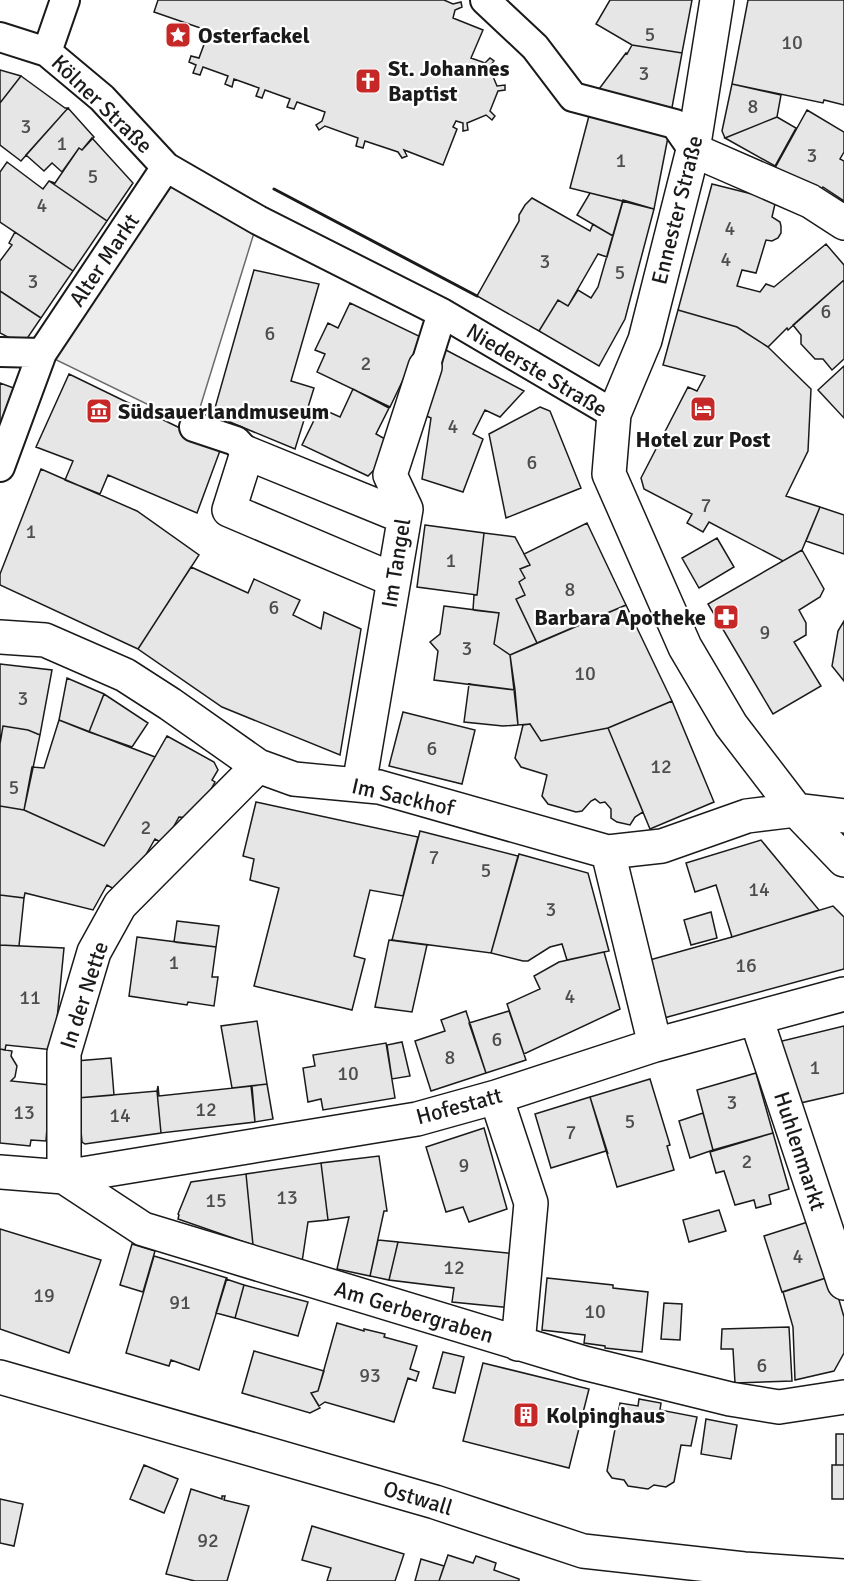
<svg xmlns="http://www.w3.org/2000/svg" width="844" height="1581" font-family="Signika,sans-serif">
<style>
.built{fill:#ededed;stroke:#6a6a6a;stroke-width:1.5}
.building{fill:#e6e6e6;stroke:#1a1a1a;stroke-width:1.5}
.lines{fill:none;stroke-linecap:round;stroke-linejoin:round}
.pedestrian-casing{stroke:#1a1a1a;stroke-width:32}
.minor-casing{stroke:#1a1a1a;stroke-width:36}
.pedestrian{stroke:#fff;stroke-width:28}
.minor{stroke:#fff;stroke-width:33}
.wall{stroke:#1a1a1a;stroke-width:3}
.labels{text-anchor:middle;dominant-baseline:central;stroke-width:4.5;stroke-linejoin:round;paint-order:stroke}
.number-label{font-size:20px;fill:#4d4d4d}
.poi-label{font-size:22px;font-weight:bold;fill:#1a1a1a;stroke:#fff;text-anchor:start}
.street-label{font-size:22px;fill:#1a1a1a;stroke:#fff}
</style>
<rect width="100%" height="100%" fill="#fff"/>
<path class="built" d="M166,167l92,53 -64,207 -152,-74z"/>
<path class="building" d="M158,0h286l9,4 8,-2 1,5 -7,3 -2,8 30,12 -12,28 14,5 5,-5 4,3 -5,6 8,19 8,-1v5l-7,1 -8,20 5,5 -3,4 -6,-5 -19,8 1,7 -5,1v-8l-7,-2 -3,6 4,2 -14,36 -39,-15 3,6 -5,2 -4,-6 -33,-11 -2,7 -7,-2 2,-8 -33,-12 -6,4 -3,-5 6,-4 3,-9 -28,-10 -3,7 -7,-2 3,-8 -25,-9 -3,8 -6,-2 3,-8 -25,-9 -2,8 -7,-3 3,-8 -25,-9 -3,8 -7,-2 3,-8 -7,-3 2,-6 8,2 10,-27 -55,-19z
M610,0h82l-10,53 -50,-8 -36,-21z
M748,0h96v105l-20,-5 -1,3 -91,-19z
M632,45l50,8 -11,60 -75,-20 30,-40 1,1z
M0,70l21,6 -21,27z
M21,76l44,32h3l-47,53 -21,-16v-42z
M732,84l49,11 -4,22 -52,21 -3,-7z
M68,108l26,29 -12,13 -3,-2 -17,24 -10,-9 -8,8 -18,-16z
M807,110l37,22v20l-4,7 4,2v40l-21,-14 -1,2 -47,-21z
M590,112l79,20 -15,77 -84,-21z
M777,117l19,11 -21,38 -50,-28z
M92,138l41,45 -26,38 -58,-40 6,2 24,-35 3,2z
M7,162l36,27 6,-8 58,40 -34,50 -73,-49v-50z
M712,184l48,12 15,8 -3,13 8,5 1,4v7l-3,5 -6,3 -6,-1 -10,33 -14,-3 -5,16 23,6 6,-8 8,3 52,-43 18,21v15l-56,50 -1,-2 -19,19 -31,-20 -59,-17z
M590,193l33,8 -10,35 -36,-21z
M532,198l58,33 3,-7 20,12 -6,21 -9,-3 -30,52 -10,-6 -19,31 -62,-35 42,-75v-6l6,-10z
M623,200l31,9 -29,110 -26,47 -60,-35 19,-31 10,6 10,-16 13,8 7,-11z
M15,232l58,39 -32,47 -41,-27v-30l12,-16 -3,-2z
M254,270l65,14 -28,97 23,7 -19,61 -82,-34z
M844,280v79l-12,11 -9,-11h-8l-14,-15v-9l-8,-10z
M0,291l41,27 -15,22 -5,4 -21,-11z
M350,303l73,35 -33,69 -73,-35 8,-18 -10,-4 13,-27 10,5z
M678,310l59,17 31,20 43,42 -3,62 -22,45 34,11 -18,43 -19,11 -74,-39 -6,10 -16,-9 5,-9 -48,-25 -3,-11 47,-91 9,4 8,-15 -42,-11z
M444,349l80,42 -24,26 -15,-7 -12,24 10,5 -20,53 -41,-13 9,-61 -9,-4z
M844,366v52l-26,-28z
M69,374l152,74 -24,65 -89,-38 -8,19 -35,-14 8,-19 -37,-14z
M0,383l27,10 -27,56z
M353,389l36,19 -13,26 9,5 -2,22 -15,15 -66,-31 18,-37 20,9z
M540,407l10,4 31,77 -75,30 -17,-84z
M41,469l96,42 62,44 -61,94 -138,-64v-11z
M820,507l24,8v39l-38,-13z
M587,523l39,82 -89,38 -21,-44 9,-4 -6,-13 6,-4 -5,-9 10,-4 -6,-11z
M425,525l59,8 -7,62 -60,-8z
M484,533l31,4 15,28 -10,4 5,9 -6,4 6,13 -9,4 21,44 -27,12 -16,-11 5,-31 -26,-3 1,-15h3z
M717,538l17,29 -35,21 -17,-30z
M802,550l22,39 -4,8 -21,13 7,13v12l-12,7 27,44 -48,28 -65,-110z
M191,567l57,26 6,-14 46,21 -7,15 28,14 3,-17 37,17 -21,126 -118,-48 -84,-58z
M626,605l46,96 -64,27 -67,13 -11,-17 -12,1 -8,-70z
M444,606l55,7 -5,31 16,11 5,35 -81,-10 4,-29 -8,-9 10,-8z
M844,621v60l-12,-15 6,-35z
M0,664l52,6 -12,65 -12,-5 -25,-4 -3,18z
M67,678l37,16 -15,38 -30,-12z
M469,684l46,6 3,35 -15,1 -39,-4z
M104,694l44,29 -16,24 -43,-15z
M672,701l42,101 -64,27 -42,-101z
M403,712l72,18 -13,54 -73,-18z
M59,720l96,37 -51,89 -80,-36 8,-43 12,1z
M530,724l11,17 67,-13 35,84 -8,5 -5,8 -13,-3 -6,-4v-9l-6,-7 -5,1 -5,-4 -4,2 -9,10 -6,1 -28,-8 -6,-8 5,-21 -26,-8 -6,-9 8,-33z
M3,726l25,4 12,5 -16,75 -24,-4v-62z
M167,736l47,26 4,8 -6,10 3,2 -15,27 -9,9 -12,-1 -15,27 -9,-5 -15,26 -26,24 -7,-4 -14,25 -68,-17 -1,5 -24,-3v-89l24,4 80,36z
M256,802l162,35 -15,59 -33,-6 -16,66 11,3 -13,51 -98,-24 25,-98 -29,-8 4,-21 -11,-3z
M420,831l98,25 -27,97 -99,-13z
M761,840l58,70 -87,27 -16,-52 -21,7 -9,-29z
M519,854l69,19 21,78 -42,9 -5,-16 -12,3 -22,14h-5l-32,-8z
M0,895l24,3 -5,48 -19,-1z
M833,906l11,11v52l-180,49 -18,-57 86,-24z
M711,912l6,26 -26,7 -7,-25z
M177,921l42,5 -3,21 -42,-5z
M137,937l79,10 -4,30h6l-4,29 -26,-4 -1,3 -58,-9z
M389,940l38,5 -15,67 -37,-5z
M0,945l64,3 -10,102 -48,-5 -1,5 -5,-1z
M604,952l16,57 -96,45 -17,-50 33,-15 -6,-13 25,-14z
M466,1011l20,62 -55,18 -16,-50 30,-10 -4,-11z
M509,1011l17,49 -40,13 -17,-50z
M257,1021l10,63 -35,4 -11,-62z
M844,1026v67l-48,11 -18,-62z
M402,1042l8,34 -18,3 -5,-34z
M386,1043l9,55 -72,12 -2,-11 -13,3 -5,-34 12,-2 -2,-11z
M0,1049l12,2 -1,5 6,10 -2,11 -4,4 39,4 -4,56 -15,-1 -1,6 -30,-3z
M111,1058l3,37 -36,3 -2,-37z
M756,1073l17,60 -60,17 -16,-60z
M650,1079l20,66 -3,1 7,24 -57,17 -27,-90z
M267,1084l6,35 -18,3 -4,-36z
M158,1086l1,10 93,-10 3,36 -94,11 -4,-42z
M157,1091l4,42 -76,11 -3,-2 -4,-44z
M590,1097l18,57 -2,-3 -55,17 -16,-54z
M703,1113l10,37 -23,8 -11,-37z
M484,1128l23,81 -38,13 -6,-15 -17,5 -20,-65z
M773,1133l16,56 -20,6 2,9 -15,4 -2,-8 -19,5 -11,-34 -8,2 -6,-21z
M379,1156l8,55h-3l-14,65 -33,-7 12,-52 -21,3 -7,-57z
M321,1163l7,57 -20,2 -6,40 -49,-17 -7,-71z
M246,1174l7,71 -75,-26 1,-4 -1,-1 13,-32z
M719,1210l7,21 -37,11 -6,-22z
M814,1220l18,56 -50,16 -18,-56z
M0,1229l101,31 -32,93 -69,-24z
M378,1240l20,2 -9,38 -19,-4z
M398,1242l119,12 -5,54 -60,-6 2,-14 -65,-8z
M132,1244l23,7 -12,41 -23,-7z
M154,1256l73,22 -28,92 -28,-10 -2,6 -43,-13z
M832,1276l12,41v36l-10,18 -39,9 -2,-53 -10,-35z
M547,1278l66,7v3l35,4 -6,60 -37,-4v-2l-21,-3 1,-8 -43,-5z
M226,1279l18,6 -9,33 -19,-5z
M244,1285l64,17 -10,34 -63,-18z
M664,1303l18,1 -2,36 -19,-1z
M337,1323l27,8v-2l21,5 -1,3 33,9 -7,23 9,3 -3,9 -8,-3 -14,44 -69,-20 -6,4 -8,-13 7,-2z
M789,1327l3,54 -57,2 -2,-34h-12l1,-20z
M254,1351l70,20 -6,20 -7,2 9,15 -10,5 -68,-20z
M443,1352l21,5 -9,36 -22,-5z
M483,1363l106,26 -20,79 -106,-27z
M639,1399l22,4 -1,7 37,7 -6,29 -10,-1 -7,37 -8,5 -12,-2 -6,4 -20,-3 -4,-6 -12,-2 -5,-7 13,-68 18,3z
M706,1419l31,6 -6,34 -30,-5z
M836,1434h8v31h-8z
M144,1465l34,14 -14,34 -34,-14z
M832,1465h12v34h-12z
M191,1489l31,10v-3h3l-1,4 25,6 -22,75h-32l-29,-7z
M0,1499l23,5 -9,42 -14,-3z
M312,1526l92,28 -9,27h-68l4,-13 -29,-8z
M448,1555l25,8 3,-7 20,7 -2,7 25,9v2h-80z
M421,1559l23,7 -5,15h-24z"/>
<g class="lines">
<g class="pedestrian-casing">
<path id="pedestrian" d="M485,0l50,47 38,50 102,27 18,26
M0,37l47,15 55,46 64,69 92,53 184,93 172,101
M47,52l18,-52
M0,352l42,1
M425,367l17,-54
M194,427l42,14 11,12
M0,467l42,-114 124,-186"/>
</g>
<g class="minor-casing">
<path id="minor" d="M717,0l-24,150 -48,190 -31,74 -5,60 76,173 46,78 65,85 48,50
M693,150l117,51 34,22
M394,580l-165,-70 18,-57 157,64
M0,637l45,3 80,35 45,29 88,62 36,13 85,8 229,65 54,-6 85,-30 49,-6 48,6
M258,766l-138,139 -26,47 -30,101v124l353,-58 79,-22 159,-52 189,-51
M359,785l47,-276 -16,-34 35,-108
M608,852l47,193
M756,1018l88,265
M496,1097l35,106 -13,141
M0,1172l64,5 79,52 441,134 146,36 49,8 65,-10
M0,1377l435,125 148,49 161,18 100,7"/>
</g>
<use href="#pedestrian" class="pedestrian"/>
<use href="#minor" class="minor"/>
<path class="wall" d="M274,189l203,107"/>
</g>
<defs>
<g id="sight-square" transform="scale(1.35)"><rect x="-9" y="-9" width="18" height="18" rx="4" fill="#c62828" stroke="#fff"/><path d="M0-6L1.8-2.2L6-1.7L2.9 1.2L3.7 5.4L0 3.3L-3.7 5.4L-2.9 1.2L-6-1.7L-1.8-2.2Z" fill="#fff"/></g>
<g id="church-square" transform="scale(1.35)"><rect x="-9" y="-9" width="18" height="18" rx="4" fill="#c62828" stroke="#fff"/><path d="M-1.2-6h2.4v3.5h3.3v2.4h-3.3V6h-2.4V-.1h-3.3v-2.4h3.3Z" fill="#fff"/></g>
<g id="hotel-square" transform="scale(1.35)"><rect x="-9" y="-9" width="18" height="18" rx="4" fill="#c62828" stroke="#fff"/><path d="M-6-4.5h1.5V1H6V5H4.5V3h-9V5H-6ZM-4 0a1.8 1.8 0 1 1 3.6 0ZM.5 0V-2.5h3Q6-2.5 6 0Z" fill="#fff"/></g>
<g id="museum-square" transform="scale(1.35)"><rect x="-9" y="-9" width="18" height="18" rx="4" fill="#c62828" stroke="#fff"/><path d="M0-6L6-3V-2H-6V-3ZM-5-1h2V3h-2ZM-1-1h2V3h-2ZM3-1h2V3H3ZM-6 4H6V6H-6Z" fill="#fff"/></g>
<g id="pharmacy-square" transform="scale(1.35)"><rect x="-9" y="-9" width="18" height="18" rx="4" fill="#c62828" stroke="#fff"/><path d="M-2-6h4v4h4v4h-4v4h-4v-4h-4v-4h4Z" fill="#fff"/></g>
<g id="building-square" transform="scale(1.35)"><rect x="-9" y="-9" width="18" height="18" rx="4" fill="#c62828" stroke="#fff"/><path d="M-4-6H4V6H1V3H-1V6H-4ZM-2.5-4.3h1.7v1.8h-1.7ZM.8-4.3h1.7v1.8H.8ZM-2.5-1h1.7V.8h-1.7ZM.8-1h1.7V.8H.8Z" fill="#fff"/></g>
</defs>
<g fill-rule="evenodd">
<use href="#sight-square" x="178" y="35"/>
<use href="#church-square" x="368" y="81"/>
<use href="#hotel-square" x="703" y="409"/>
<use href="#museum-square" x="99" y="411"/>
<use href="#pharmacy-square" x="726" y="617"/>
<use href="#building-square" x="526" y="1415"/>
</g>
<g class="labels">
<g class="number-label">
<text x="650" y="34">5</text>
<text x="792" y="42">10</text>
<text x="644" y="73">3</text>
<text x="753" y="106">8</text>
<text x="26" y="126">3</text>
<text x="62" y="143">1</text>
<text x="812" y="155">3</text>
<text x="621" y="160">1</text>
<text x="93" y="176">5</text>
<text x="42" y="205">4</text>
<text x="730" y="228">4</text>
<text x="726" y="259">4</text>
<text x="545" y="261">3</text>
<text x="620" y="272">5</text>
<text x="33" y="281">3</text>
<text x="826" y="311">6</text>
<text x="270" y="333">6</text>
<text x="366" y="363">2</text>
<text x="453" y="426">4</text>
<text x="532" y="462">6</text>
<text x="706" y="505">7</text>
<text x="31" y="531">1</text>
<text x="451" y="560">1</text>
<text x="570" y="589">8</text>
<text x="274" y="607">6</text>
<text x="765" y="632">9</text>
<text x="467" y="648">3</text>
<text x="585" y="673">10</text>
<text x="23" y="698">3</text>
<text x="432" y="748">6</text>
<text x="661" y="766">12</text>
<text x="14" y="787">5</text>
<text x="146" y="827">2</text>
<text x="434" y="857">7</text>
<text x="486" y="870">5</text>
<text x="759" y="889">14</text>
<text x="551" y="909">3</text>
<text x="174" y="962">1</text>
<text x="746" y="965">16</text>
<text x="570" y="996">4</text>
<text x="30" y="997">11</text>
<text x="497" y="1039">6</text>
<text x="450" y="1057">8</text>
<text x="815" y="1067">1</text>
<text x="348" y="1073">10</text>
<text x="732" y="1102">3</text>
<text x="206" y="1109">12</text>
<text x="24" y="1112">13</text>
<text x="120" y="1115">14</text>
<text x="630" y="1121">5</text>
<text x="571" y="1132">7</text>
<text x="747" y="1161">2</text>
<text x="464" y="1165">9</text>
<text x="287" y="1197">13</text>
<text x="216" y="1200">15</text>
<text x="798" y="1256">4</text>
<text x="454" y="1267">12</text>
<text x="44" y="1295">19</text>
<text x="180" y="1302">91</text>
<text x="595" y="1311">10</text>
<text x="762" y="1365">6</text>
<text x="370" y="1375">93</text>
<text x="208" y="1540">92</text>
</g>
<g class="poi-label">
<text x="198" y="35">Osterfackel</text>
<text x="388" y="68">St. Johannes<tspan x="388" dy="25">Baptist</tspan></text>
<text x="118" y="411">Südsauerlandmuseum</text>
<text x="703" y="439" text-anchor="middle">Hotel zur Post</text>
<text x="706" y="617" text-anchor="end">Barbara Apotheke</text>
<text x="546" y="1415">Kolpinghaus</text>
</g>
<g class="street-label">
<text transform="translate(102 104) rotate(44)">Kölner Straße</text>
<text transform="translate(677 210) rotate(-76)">Ennester Straße</text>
<text transform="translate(104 260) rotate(-56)">Alter Markt</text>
<text transform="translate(537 370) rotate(31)">Niederste Straße</text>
<text transform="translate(396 563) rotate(-81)">Im Tangel</text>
<text transform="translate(403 797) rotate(13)">Im Sackhof</text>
<text transform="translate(84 995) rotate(-72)">In der Nette</text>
<text transform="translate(459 1106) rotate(-15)">Hofestatt</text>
<text transform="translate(800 1151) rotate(72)">Huhlenmarkt</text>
<text transform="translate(414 1312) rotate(17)">Am Gerbergraben</text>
<text transform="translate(418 1498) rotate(17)">Ostwall</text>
</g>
</g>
</svg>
